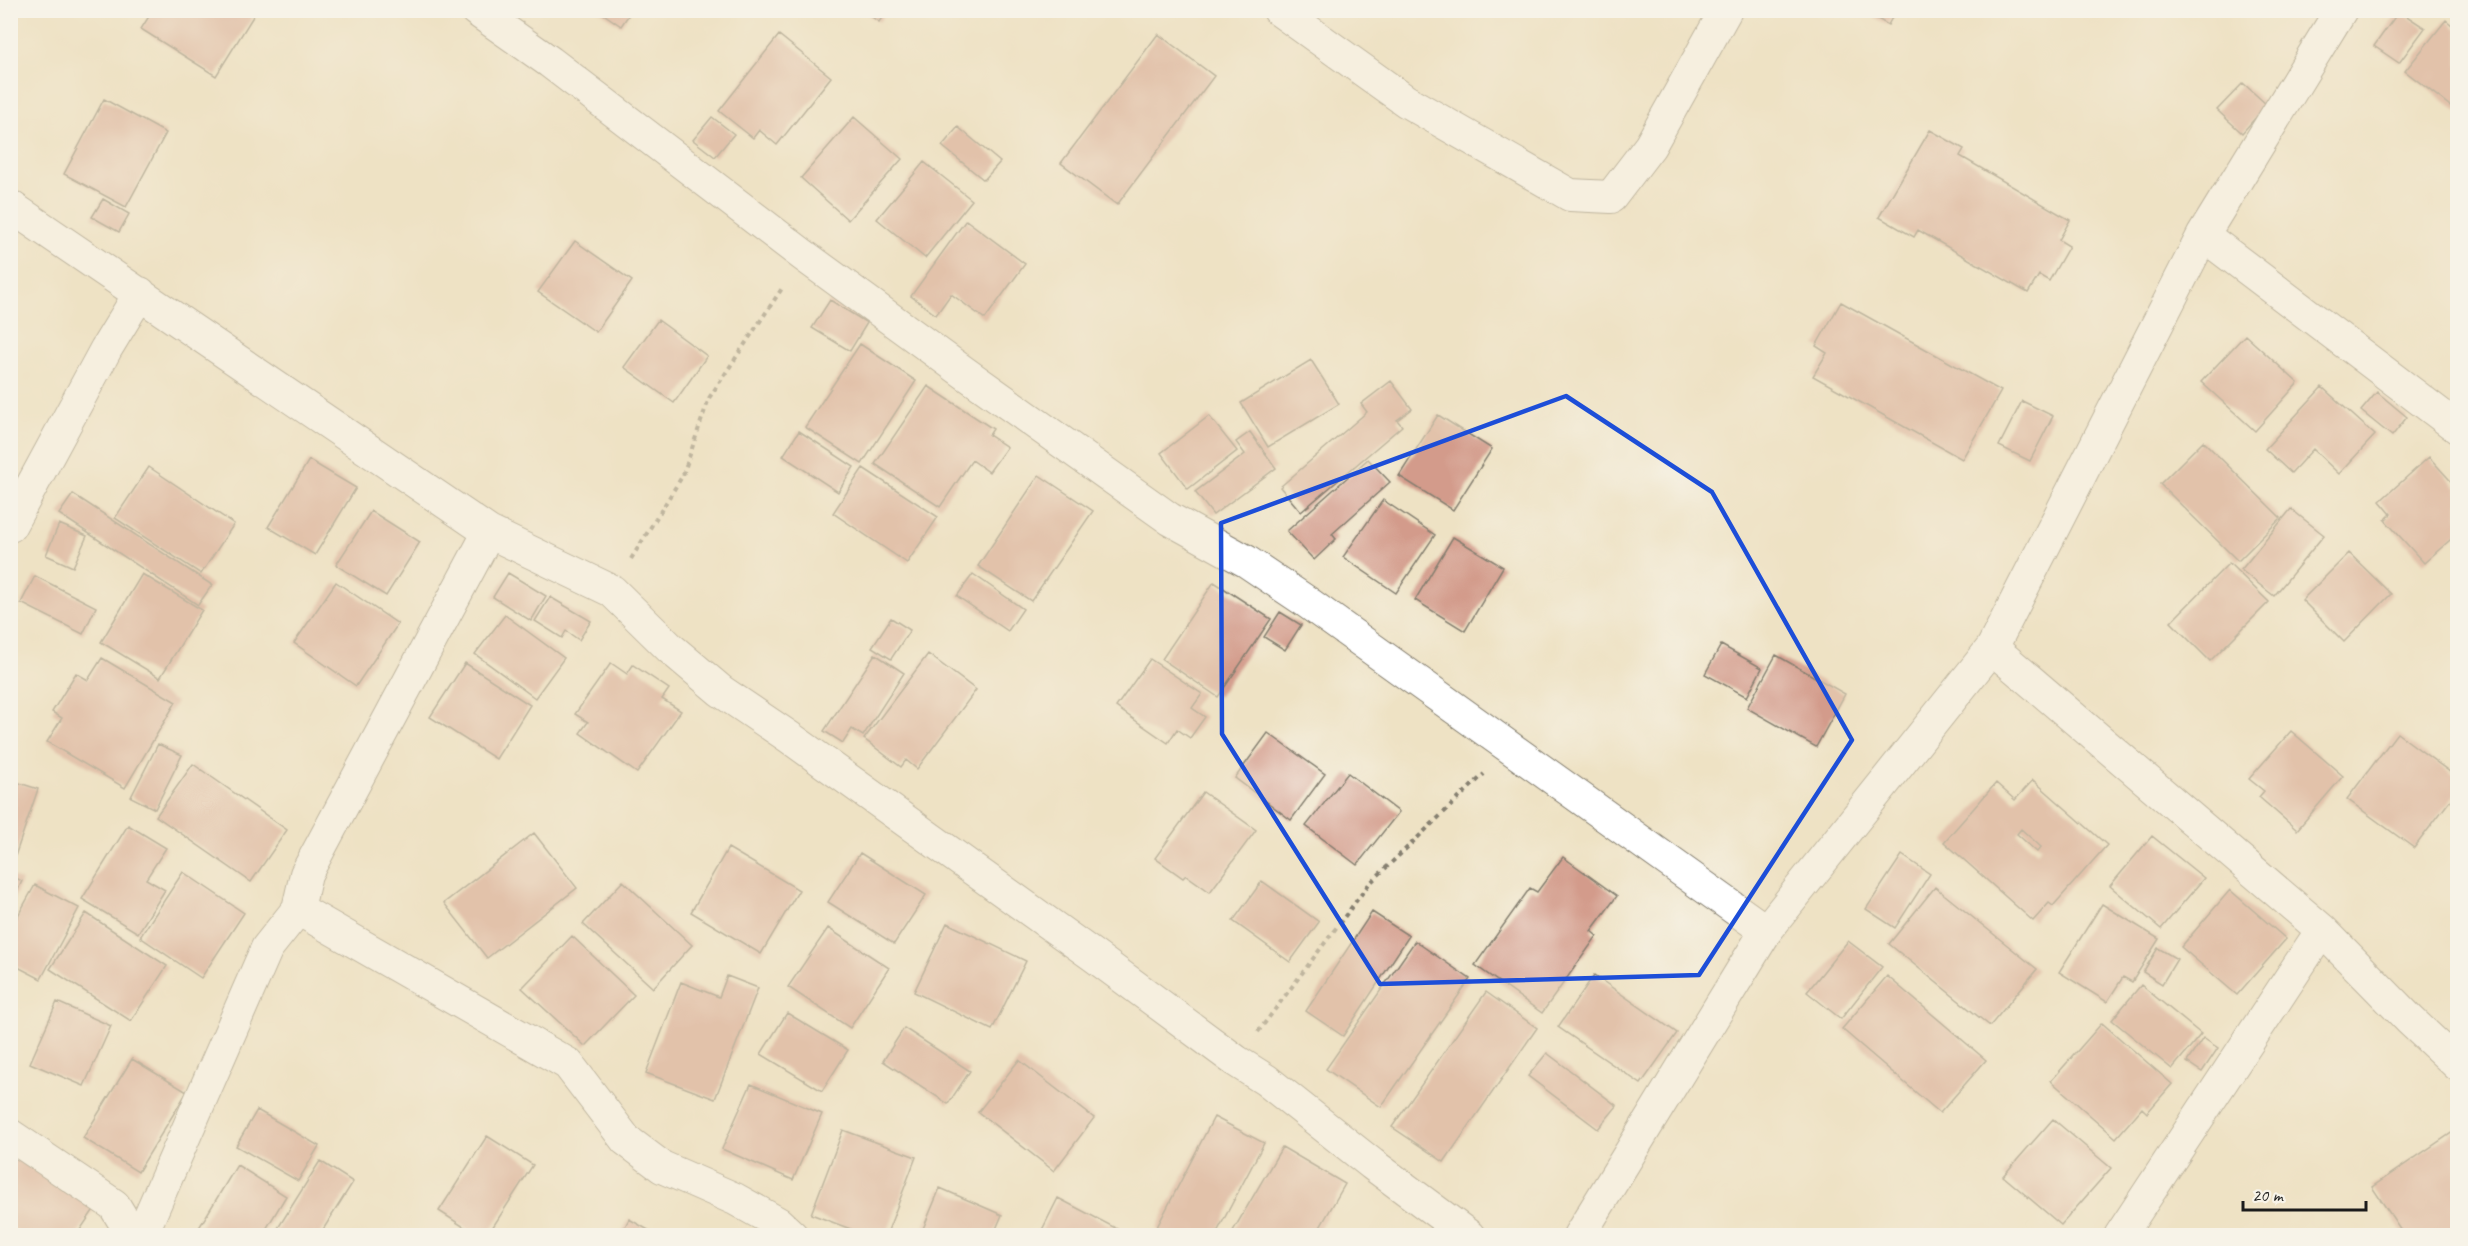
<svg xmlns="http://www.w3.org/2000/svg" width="2468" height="1246" font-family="Caveat,sans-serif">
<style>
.building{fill:#d39b8b;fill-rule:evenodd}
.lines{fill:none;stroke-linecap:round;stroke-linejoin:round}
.minor-casing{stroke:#857f70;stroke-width:34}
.path{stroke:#857f70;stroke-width:4;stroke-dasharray:4.5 4.5;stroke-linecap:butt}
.minor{stroke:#fff;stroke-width:32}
.marked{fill:none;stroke:#1d4ed8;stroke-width:4.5;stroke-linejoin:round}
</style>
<rect width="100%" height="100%" fill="#f7f3e8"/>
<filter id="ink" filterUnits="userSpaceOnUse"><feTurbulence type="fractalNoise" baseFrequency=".0167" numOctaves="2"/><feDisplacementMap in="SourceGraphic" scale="12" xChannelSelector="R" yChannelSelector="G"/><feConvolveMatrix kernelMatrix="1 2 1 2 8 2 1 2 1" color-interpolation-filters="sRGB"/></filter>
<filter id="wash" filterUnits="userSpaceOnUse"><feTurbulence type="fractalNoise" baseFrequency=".008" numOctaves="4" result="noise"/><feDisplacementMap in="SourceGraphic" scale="24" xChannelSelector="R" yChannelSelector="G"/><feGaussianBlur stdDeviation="1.35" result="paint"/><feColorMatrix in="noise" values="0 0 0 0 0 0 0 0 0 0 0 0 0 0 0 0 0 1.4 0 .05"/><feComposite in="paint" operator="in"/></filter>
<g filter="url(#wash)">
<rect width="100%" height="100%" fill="#eee2c4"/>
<g id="blocks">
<path class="building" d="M153,10h104l-41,66 -75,-47z
M598,10h34l-11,16z
M862,10h25l-8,12z
M1862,10h34l-8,15z
M2399,11l26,17 -26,35 -25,-17z
M2446,20l12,10v82l-53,-41z
M1158,34l56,42 -97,129 -56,-42z
M779,35l52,42 -54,68 -18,-15 -6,8 -34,-27z
M2243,83l24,22 -25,28 -25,-23z
M104,99l62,34 -40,74 -62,-33z
M712,117l22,17 -19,23 -22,-17z
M854,117l48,42 -54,61 -47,-42z
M958,127l42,35 -16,18 -42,-34z
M1930,130l34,19 -4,7 110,64 -11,20 10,6 -20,35 -10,-6 -11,18 -110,-63 -4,7 -35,-20z
M924,162l48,38 -47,58 -48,-39z
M103,199l26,15 -10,18 -27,-15z
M966,220l59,44 -40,55 -34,-25 -15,21 -25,-19z
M575,241l57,40 -36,51 -58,-40z
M830,300l37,23 -17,28 -38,-23z
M1841,302l160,89 -39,68 -149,-83 14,-23 -11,-7z
M658,320l49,36 -33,47 -50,-36z
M2245,335l53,48 -43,48 -54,-49z
M860,344l56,37 -54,83 -57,-37z
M1311,360l28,44 -71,43 -27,-44z
M1391,381l21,28 -15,11 5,6 -101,86 -21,-25 87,-75 -6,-8z
M928,386l65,43 -4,6 18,12 -18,25 -17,-12 -32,47 -65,-43z
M2322,387l53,48 -36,39 -26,-25 -22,24 -26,-24z
M2377,392l30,25 -15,19 -31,-25z
M2022,401l31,15 -23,45 -31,-15z
M1438,415l54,34 -39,61 -54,-34z
M1209,416l28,35 -49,38 -27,-36z
M799,431l55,36 -16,25 -55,-36z
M1250,432l26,36 -63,47 -18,-23 50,-38 -9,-12z
M2203,441l78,77 -43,43 -78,-77z
M2429,457l29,32v44l-34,30 -39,-43 6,-6 -11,-13z
M1368,459l22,23 -58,52 4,5 -22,21 -27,-29z
M309,460l47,28 -41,67 -47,-28z
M149,467l85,57 -33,50 -86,-56z
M863,468l75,49 -31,46 -74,-50z
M1039,475l54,36 -62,90 -53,-35z
M73,494l139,91 -14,20 -139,-91z
M1383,500l52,35 -39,58 -53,-36z
M2291,509l33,26 -50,61 -33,-26z
M371,511l49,31 -34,54 -50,-31z
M59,524l28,12 -14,31 -27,-12z
M1453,537l50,30 -38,64 -50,-31z
M2349,553l42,41 -47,48 -42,-42z
M2229,563l40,39 -59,59 -39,-39z
M508,573l38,23 -15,25 -38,-24z
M142,574l60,36 -42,68 -59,-36z
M973,574l50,35 -15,22 -51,-35z
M35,576l61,31 -13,27 -62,-31z
M336,582l62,42 -42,62 -62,-43z
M1214,582l57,37 -53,78 -56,-38z
M550,597l41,24 -12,19 -13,-9 -4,7 -27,-17z
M1280,612l21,13 -16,25 -21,-13z
M505,615l59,43 -29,40 -60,-44z
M891,618l19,12 -19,29 -19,-12z
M1721,645l41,23 -15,29 -42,-23z
M875,654l29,19 -41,63 -11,-7 -9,14 -19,-12z
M928,654l48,36 -59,79 -11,-9 -5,7 -37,-28z
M1776,655l69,39 -29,53 -69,-39z
M102,658l74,44 -51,86 -78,-46 15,-24 -10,-6 24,-39 12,7z
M1150,659l52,35 -10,14 13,9 -15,21 -13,-9 -9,14 -52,-36z
M465,663l65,42 -34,54 -66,-42z
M611,663l16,11 6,-9 36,24 -7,10 19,12 -44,62 -57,-40 8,-11 -13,-8z
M2291,731l52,45 -46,54 -38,-33 5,-6 -15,-12z
M1268,733l57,41 -34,46 -56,-42z
M2397,733l61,45v12l-44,58 -67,-49z
M158,744l24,11 -27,54 -24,-12z
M193,764l94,66 -36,52 -95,-66z
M1348,773l51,39 -42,53 -51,-39z
M10,780l28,9 -25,73 -3,-1z
M2033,780l74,65 -54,61 -4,-3 -16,18 -89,-79 52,-59 19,17zM2021,829l20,18 -4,5 -20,-18z
M1203,792l53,38 -46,62 -24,-17 -3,3 -28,-20z
M128,825l38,23 -20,31 19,11 -27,43 -56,-34z
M534,833l43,55 -90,70 -43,-55z
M2152,836l52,42 -43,51 -51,-43z
M728,848l71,42 -38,64 -70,-42z
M860,853l66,42 -32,49 -66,-42z
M1902,855l28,19 -35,54 -29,-19z
M1563,857l54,39 -26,35 6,5 -55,77 -67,-48 55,-77 7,4z
M183,872l61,41 -43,65 -61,-41z
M10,875l12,6 -12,26z
M623,881l69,64 -39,43 -70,-64z
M1262,881l57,41 -29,40 -57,-41z
M35,885l44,23 -38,71 -31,-16v-33z
M1935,887l102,82 -47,57 -101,-82z
M2230,890l56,49 -49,56 -56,-48z
M2102,904l57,35 -27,43 -9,-5 -16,25 -48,-30z
M1372,912l37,24 -66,100 -37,-25z
M86,913l81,53 -36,55 -81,-52z
M947,923l79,38 -34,69 -78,-38z
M828,928l61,40 -39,60 -62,-41z
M572,936l62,59 -49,51 -63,-58z
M1415,941l55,38 -89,128 -55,-38z
M1848,941l34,26 -41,52 -34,-27z
M2158,948l19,11 -15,25 -19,-12z
M1594,975l83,58 -36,51 -83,-57z
M727,976l31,12 -43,111 -69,-26 35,-91 38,15z
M1887,976l99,84 -46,53 -98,-84z
M2141,985l60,49 -29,35 -60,-49z
M1486,992l51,36 -93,134 -52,-35z
M57,1002l54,24 -27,60 -54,-23z
M787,1013l61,37 -26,41 -61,-37z
M2102,1023l70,61 -25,29 -5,-5 -26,30 -65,-57z
M904,1028l66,43 -22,33 -65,-43z
M2203,1038l15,10 -16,24 -15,-10z
M1547,1053l70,53 -19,23 -70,-53z
M132,1059l55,33 -49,80 -55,-34z
M1019,1060l75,58 -40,53 -76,-59z
M751,1084l71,30 -29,66 -71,-31z
M257,1110l62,36 -21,35 -62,-35z
M1214,1117l50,26 -49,93h-46l-13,-7z
M2053,1119l58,49 -50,57 -58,-49z
M843,1130l73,27 -30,79h-17l-58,-22z
M2456,1130l2,104 -53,2 -33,-49z
M487,1136l46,29 -46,71h-9l-39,-25z
M1282,1147l63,37 -30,52h-85z
M10,1148l85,60 -19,28h-53l-13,-10z
M320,1161l33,21 -34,54h-46z
M237,1165l49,31 -24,40h-68z
M940,1188l62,27 -9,21h-73z
M1058,1198l67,35 -1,3h-85z
M629,1219l30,17h-39z"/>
</g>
</g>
<g filter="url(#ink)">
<use href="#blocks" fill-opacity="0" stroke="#857f70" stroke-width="1.5"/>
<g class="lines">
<g class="minor-casing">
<path id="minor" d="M476,10l74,52 253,193 162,118 205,146 76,42 58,39 462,331
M1279,10l127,91 164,94 41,2 39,-51 76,-136
M10,206l479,326 123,59 58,57 51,43 68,46 305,219 142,105 30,19 106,84 97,72
M2203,235l255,193
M10,526l96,-177 34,-56
M1992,648l330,282 88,90 48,45
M298,909l270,155 58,76 36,27 73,32 43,24 14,13
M10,1135l104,70 19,31
M141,1236l126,-288 31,-39 8,-35 183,-342
M1579,1236l187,-305 226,-283 211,-413 138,-225
M2120,1236l202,-306"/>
</g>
<path class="path" d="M631,559l52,-84 26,-77 74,-111
M1258,1032l111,-148 115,-110"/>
<use href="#minor" class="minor"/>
</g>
</g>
<path d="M0 0H2468V1246H0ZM1566,396l146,96 140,248 -153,235 -319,9 -158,-250 -1,-211z" fill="#eee2c4" fill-opacity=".55" fill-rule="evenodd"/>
<path class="marked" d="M1566,396l146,96 140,248 -153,235 -319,9 -158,-250 -1,-211z"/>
<rect width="2468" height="1246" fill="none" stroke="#f7f3e8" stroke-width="36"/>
<path d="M2243 1201v9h123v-9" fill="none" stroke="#1c1c1c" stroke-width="3"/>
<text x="2252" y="1201" font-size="18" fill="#1c1c1c" stroke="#f7f3e8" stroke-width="4.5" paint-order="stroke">20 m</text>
</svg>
